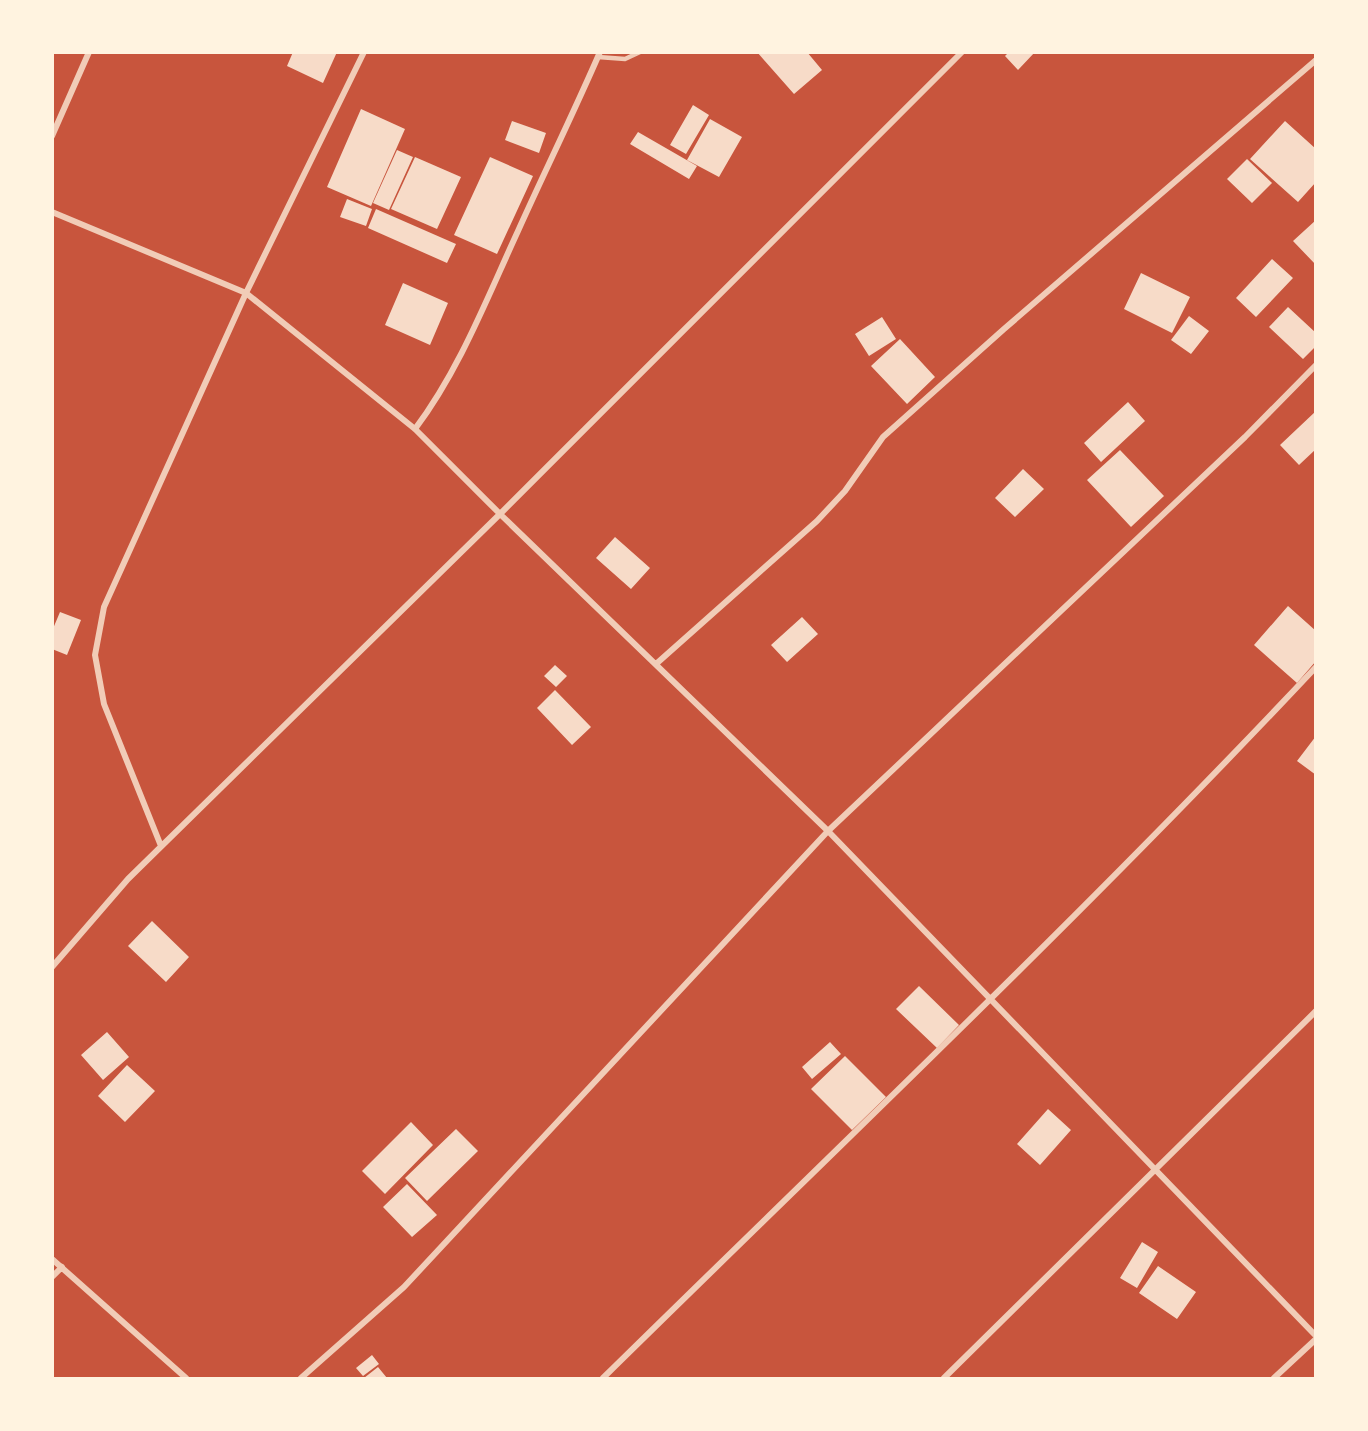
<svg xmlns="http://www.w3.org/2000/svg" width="1368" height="1431" font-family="Inter,sans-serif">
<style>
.building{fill:#f7dbc8}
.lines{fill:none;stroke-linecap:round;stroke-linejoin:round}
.service{stroke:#f1ccb7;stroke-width:4.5}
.minor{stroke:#f1ccb7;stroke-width:6}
</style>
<rect width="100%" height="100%" fill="#c8553d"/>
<path class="building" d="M293,52h44l-14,31 -36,-17z
M757,52h50l15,18 -28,24z
M1009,52h26l-17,18 -13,-14z
M693,105l16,10 -23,39 -16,-9z
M361,109l44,20 -34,77 -44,-19z
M710,119l32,18 -23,40 -32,-17z
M512,121l34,12 -7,20 -34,-13z
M1285,121l31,28v33l-18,20 -48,-43z
M638,132l59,34 -8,13 -59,-35z
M397,150l16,7 -24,53 -16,-7z
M415,157l46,20 -24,52 -46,-20z
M490,157l43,19 -36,78 -43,-19z
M1247,159l25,24 -20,20 -25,-24z
M347,199l25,10 -6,17 -26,-9z
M376,209l80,35 -9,19 -79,-35z
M1316,220v45l-23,-24z
M1272,259l21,19 -37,39 -20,-19z
M1141,273l49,24 -18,36 -48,-24z
M403,283l45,20 -18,42 -45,-20z
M1288,307l28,26v13l-13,13 -34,-32z
M1189,316l20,15 -18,23 -20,-14z
M882,317l14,22 -27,17 -14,-22z
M900,339l35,38 -28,27 -36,-38z
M1128,402l17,19 -44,41 -17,-19z
M1316,411v38l-17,16 -19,-20z
M1120,450l44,46 -33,31 -44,-47z
M1023,469l21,20 -29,28 -20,-19z
M615,537l35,31 -19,21 -35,-31z
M1288,606l28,25v30l-19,22 -43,-38z
M60,612l21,8 -14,35 -15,-6v-18z
M802,617l16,17 -31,28 -16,-17z
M555,665l12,11 -11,11 -12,-11z
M555,690l36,37 -19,18 -35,-37z
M1316,736v39l-19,-14z
M152,921l37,36 -23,25 -38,-36z
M919,986l40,39 -22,23 -41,-39z
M107,1032l22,25 -26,23 -22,-25z
M830,1042l11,12 -29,25 -10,-12z
M845,1056l41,41 -34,33 -41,-41z
M127,1065l28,26 -30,31 -27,-26z
M1048,1109l23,21 -31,35 -23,-21z
M411,1122l22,23 -48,49 -23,-23z
M456,1129l22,22 -51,50 -22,-23z
M407,1184l30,31 -25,22 -29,-30z
M1142,1242l16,10 -21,36 -17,-10z
M1158,1266l38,26 -19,27 -38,-26z
M372,1355l7,9 -16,12 -7,-8z
M378,1367l9,11h-23z"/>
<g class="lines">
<path class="service" d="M598,57l27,2 15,-7"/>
<path class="minor" d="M52,136l37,-84
M52,212l194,81 169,136 85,85 328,317 488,505
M415,429c45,-60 72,-131 103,-198 27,-60 56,-119 82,-179
M656,664l161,-143 28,-30 38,-54 121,-108 312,-269
M161,846l-57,-142 -9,-49 9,-48 142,-314 118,-241
M52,967l76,-88 372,-365 462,-462
M52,1259l134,119
M52,1277l10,-10
M301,1378l103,-91 424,-456 417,-394 71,-72
M603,1378c239,-235 483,-466 713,-711
M944,1378l372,-367
M1274,1378l42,-39"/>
</g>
<rect width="1368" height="1431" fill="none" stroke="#fff3e0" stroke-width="108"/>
</svg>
